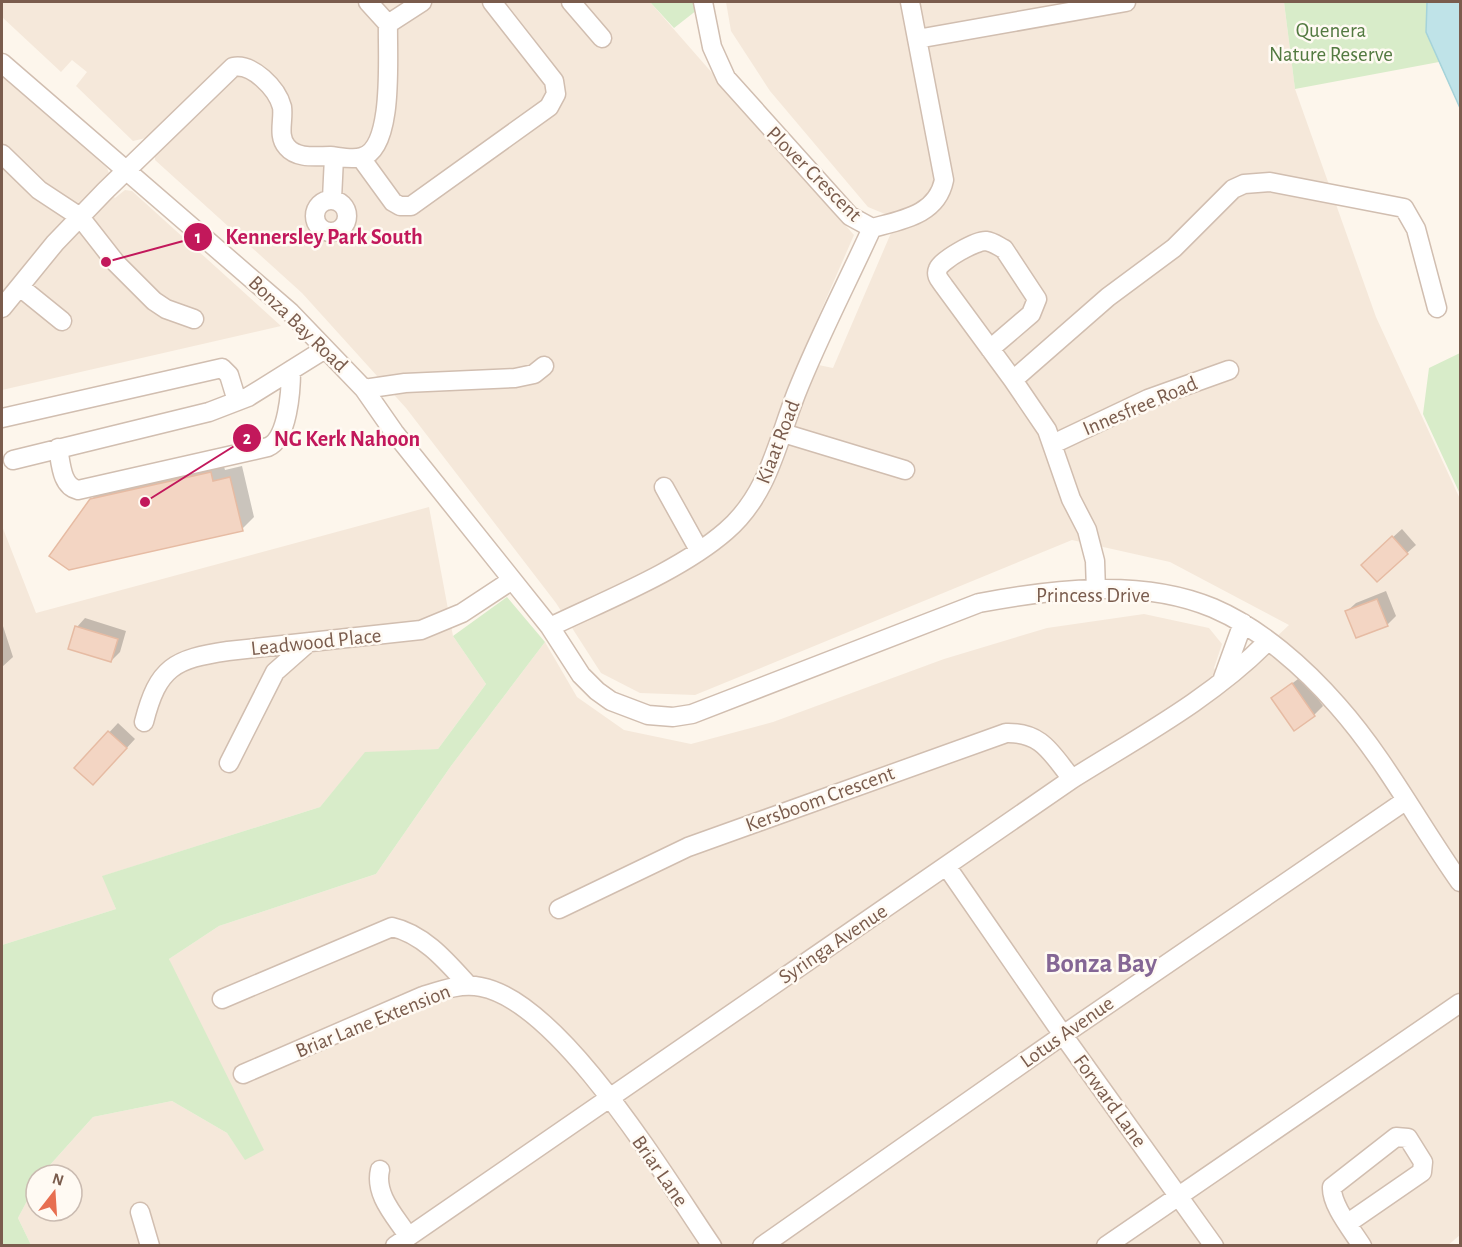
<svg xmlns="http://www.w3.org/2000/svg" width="1462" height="1247" font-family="'Alegreya Sans',sans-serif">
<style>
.residential{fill:#f5e8da}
.green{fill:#d8ecc9}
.water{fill:#bfe3e8;stroke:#a5d3da;stroke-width:1.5}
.shadow{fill:#0003}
.building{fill:#f3d5c3;stroke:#e6bba3;stroke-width:1.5}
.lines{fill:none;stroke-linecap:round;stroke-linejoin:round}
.minor-casing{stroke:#d1beb0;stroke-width:21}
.minor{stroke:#fff;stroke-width:18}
.labels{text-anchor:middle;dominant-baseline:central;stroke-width:5;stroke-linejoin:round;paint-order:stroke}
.park-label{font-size:21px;fill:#537a41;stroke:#fffaf3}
.street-label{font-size:21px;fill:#7a5c4d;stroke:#fffaf3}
.district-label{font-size:27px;font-weight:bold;fill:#846695;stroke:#fffaf3}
.leader{fill:none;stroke:#c2185b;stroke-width:2}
.callout-dot{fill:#c2185b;stroke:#fffaf3;stroke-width:2}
.mark-label{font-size:18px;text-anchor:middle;font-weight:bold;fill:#fff}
.callout-label{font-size:22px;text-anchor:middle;font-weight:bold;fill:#c2185b;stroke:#fffaf3;stroke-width:5;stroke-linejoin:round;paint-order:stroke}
</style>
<rect width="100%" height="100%" fill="#fdf6ec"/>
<path class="residential" d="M2,2h648l204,233 -55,126 34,7 67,-156 -15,2 -17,-7 -98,-116 -39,-60 -5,-29h558l11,87 81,228 84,182v736l-13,11 -1416,-1 -13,-27 18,-34v27h36v-36h-31l52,-58 79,-16 55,32 18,26 -76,-200 50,-33 157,-52 75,-108 94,-124 32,55 47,33 67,14 82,-22 171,-63 103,-31 97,-14 65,14 13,16 -8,24 13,16 62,-59 -119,-63 -98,-22 -377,155 -55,-2 -39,-20 -45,-70 -150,-195 -104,-115 -147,-133v-10l6,-26 -15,14 -13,3 -57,-55 11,-14 -15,-12 -11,12 -59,-55z
M2,74l105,94 3,8 -7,10 12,12 10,-8 7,1 149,135 -279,64z
M429,507l24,129 33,48 -48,65 -73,4 -45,54 -217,69 13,33 -114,36v-419l34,87z"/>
<path class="green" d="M650,2h46l1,8 -23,18z
M1284,2h176v106l-21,-46 -144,27z
M1460,353v141l-37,-80 6,-46z
M507,597l38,45 -94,124 -75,108 -157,52 -50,33 95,191 -19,10 -18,-27 -55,-32 -79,16 -52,58h-5v9l-18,34 13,27h-29v-300l114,-36 -14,-33 218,-69 45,-55 73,-3 48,-65 -33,-48z"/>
<path class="water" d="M1427,2h33v106l-34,-76z"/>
<path class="shadow" d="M222,460l3,10 17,-4 12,51 -12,12 -151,-29 12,-13z
M1402,529l14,16 -9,8 -35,3z
M1386,591l10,25 -9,9 -40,-14 9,-8z
M85,618l41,13 -6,21 -9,9 -34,-34z
M2,623l11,34 -11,10z
M1302,676l21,30 -9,9 -41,-17z
M118,723l17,16 -33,36 -26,-7z"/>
<path class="building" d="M211,472l2,9 17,-4 13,54 -174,39 -20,-14 41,-57z
M1392,536l16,18 -31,28 -16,-17z
M1377,599l11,27 -32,12 -11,-27z
M75,626l43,13 -7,23 -43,-13z
M1292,683l23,33 -21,15 -23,-33z
M108,731l19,17 -34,37 -19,-17z"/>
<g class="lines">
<g class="minor-casing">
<path id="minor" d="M571,2l31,36
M703,2l9,45 14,31 114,127 10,11 22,12c30,-8 65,-13 72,-48l-34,-178
M388,24l34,-22
M917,39l209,-37
M2,63l288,249 74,77 30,43 156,195 31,48 16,16 14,10 37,14 25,2 19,-3 287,-111c74,-14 163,-25 234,5 47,20 92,60 125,98 47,53 81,118 122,176
M2,154l37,36 41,27 36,46 38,38 12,8 28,10
M361,158l32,44 7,4h11l138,-99 7,-13 -2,-13 -62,-79
M332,199l2,-42
M315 216a16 16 0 1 1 32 0a16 16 0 1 1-32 0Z
M20,287l42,34
M2,308l53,-65 50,-52 128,-124c19,-4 44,21 49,40 2,13 -5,29 5,40 10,12 29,9 43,9 10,1 23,4 32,1 33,-9 25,-105 26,-133l-20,-22
M990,349l41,-35 6,-15 -33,-50c-6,-3 -11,-7 -18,-8 -9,-1 -45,19 -48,28 -3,7 2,11 6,17l69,94
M364,389l41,-6 110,-5 19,-4 10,-8
M2,418l220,-50 7,7 8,26
M783,433l122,37
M1053,444l95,-45 81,-29
M58,448c3,15 3,38 20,42l190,-43c20,-8 23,-57 23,-77
M13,460l196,-48 39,-15 77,-48
M664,487l35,63
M1096,591l-1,-30 -8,-31 -16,-31 -24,-69 -34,-50 95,-83 66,-49 59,-59 11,-5 26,-2 134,26 12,21 21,79
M550,627c56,-27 130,-56 176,-96 42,-36 51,-88 70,-137 22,-56 51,-111 76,-166
M1223,678l20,-55
M144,722c14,-55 30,-63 84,-71l193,-21 41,-17 50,-33
M229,763l46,-91 34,-30
M947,867l116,168 151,211
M559,909l129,-62 318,-114c36,-1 45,20 66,46
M222,999l170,-72c32,7 56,36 76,58
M243,1074l180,-78c19,-6 38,-13 58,-9 80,15 185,192 231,259
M380,1170c-6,25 16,47 28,66
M140,1212l10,34
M1348,1223l74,-51 1,-10 -15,-24 -12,-1 -64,50c-1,18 20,43 30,59
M395,1246l677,-467c67,-42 140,-81 196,-138
M762,1246l301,-211 342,-234
M1106,1246l354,-243"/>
</g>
<use href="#minor" class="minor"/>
</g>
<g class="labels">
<g class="park-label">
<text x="1331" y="30">Quenera<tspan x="1331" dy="24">Nature Reserve</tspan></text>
</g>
<g class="street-label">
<text transform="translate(814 174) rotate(45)">Plover Crescent</text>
<text transform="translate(298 324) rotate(44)">Bonza Bay Road</text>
<text transform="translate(1140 406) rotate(-23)">Innesfree Road</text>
<text transform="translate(778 442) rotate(-69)">Kiaat Road</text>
<text x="1093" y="595">Princess Drive</text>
<text transform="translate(316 642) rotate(-6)">Leadwood Place</text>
<text transform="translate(820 799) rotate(-20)">Kersboom Crescent</text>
<text transform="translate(833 944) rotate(-34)">Syringa Avenue</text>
<text transform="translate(373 1021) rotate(-22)">Briar Lane Extension</text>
<text transform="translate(1067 1032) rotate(-35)">Lotus Avenue</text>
<text transform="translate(1110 1101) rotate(54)">Forward Lane</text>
<text transform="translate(660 1171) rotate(55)">Briar Lane</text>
</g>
<g class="district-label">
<text x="1101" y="963">Bonza Bay</text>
</g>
</g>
<path class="leader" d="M106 262L198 237M145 502L247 438"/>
<g class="callout-dot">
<circle cx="106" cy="262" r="6"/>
<circle cx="145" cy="502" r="6"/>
<circle cx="198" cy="237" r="15"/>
<circle cx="247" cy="438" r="15"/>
</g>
<g class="mark-label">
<text x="198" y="243">1</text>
<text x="247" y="444">2</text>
</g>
<g class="callout-label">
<text x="324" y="244">Kennersley Park South</text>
<text x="347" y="446">NG Kerk Nahoon</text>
</g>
<rect width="1462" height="1247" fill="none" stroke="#7a5c4d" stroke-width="6"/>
<g transform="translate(54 1193) rotate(17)"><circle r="28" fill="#fffaf3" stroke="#cabbb1" stroke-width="1.5"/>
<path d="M0-4.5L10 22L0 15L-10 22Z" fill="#e76f51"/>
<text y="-9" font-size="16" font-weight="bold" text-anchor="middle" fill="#7a5c4d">N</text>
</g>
</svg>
